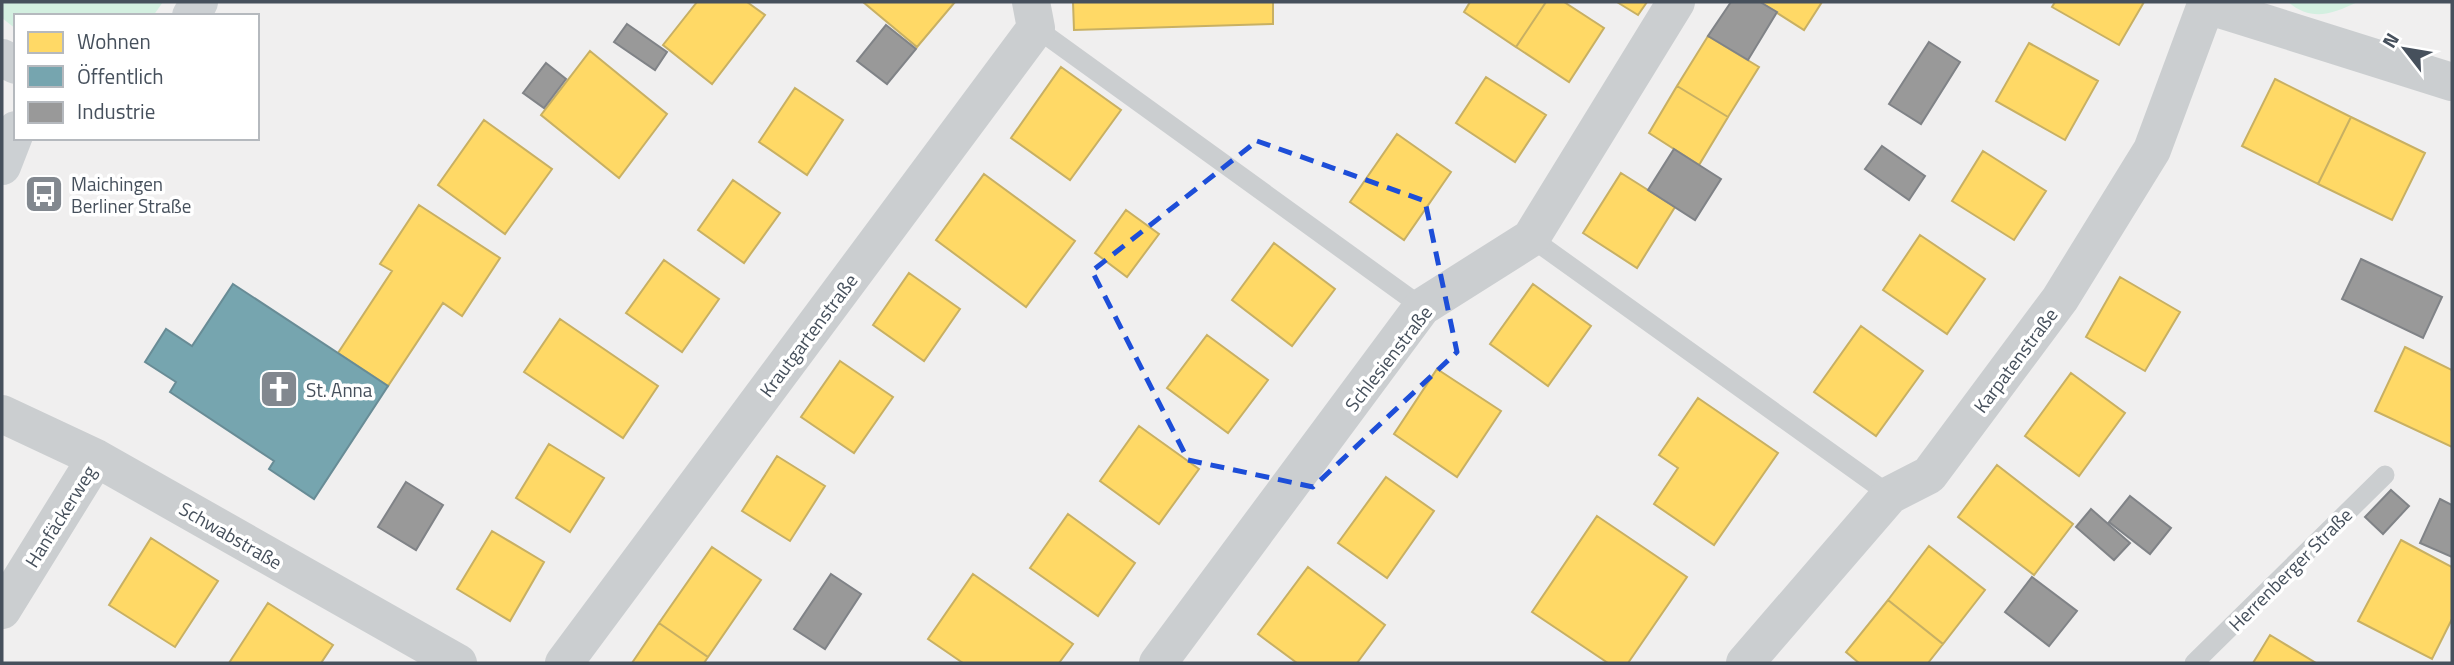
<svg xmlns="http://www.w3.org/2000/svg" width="2454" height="665" font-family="'Titillium Web',sans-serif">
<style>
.green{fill:#d3efe0}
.homes{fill:#ffd966;stroke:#c8b063;stroke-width:2}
.public{fill:#76a5af;stroke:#688c96;stroke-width:2}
.industry{fill:#999;stroke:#808387;stroke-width:2}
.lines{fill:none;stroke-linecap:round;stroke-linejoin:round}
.service{stroke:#cbced0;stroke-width:19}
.minor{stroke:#cbced0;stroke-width:38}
.secondary{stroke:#ccd0d3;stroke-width:38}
.marked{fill:none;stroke:#1d4ed8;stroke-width:5;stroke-dasharray:14 9;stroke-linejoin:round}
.labels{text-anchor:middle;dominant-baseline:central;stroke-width:7;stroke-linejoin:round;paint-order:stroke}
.poi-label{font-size:19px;fill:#46505c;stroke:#fff;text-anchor:start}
.street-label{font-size:19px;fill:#46505c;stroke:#fff}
</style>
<rect width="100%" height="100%" fill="#f0efef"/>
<path class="green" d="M2,2h161l-10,14h-137v13l-14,-11z
M2288,2h70c-25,11 -45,21 -70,0z"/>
<path class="homes" d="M697,2h50l18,13 -53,69 -49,-39z
M863,2h92l-38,45z
M1073,2h200v22l-199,6z
M1470,2h76l-30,45 -52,-35z
M1546,2h18l40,26 -35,54 -53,-35z
M1617,2h30l-9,13z
M1760,2h62l-18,28z
M2055,2h89l-25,43 -67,-38z
M1708,36l51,31 -31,50 -51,-31z
M2029,43l69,38 -33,59 -69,-39z
M590,51l77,63 -48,64 -78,-63z
M1061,67l60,43 -51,70 -59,-42z
M1486,77l60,38 -31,47 -59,-39z
M2275,79l76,38 -33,67 -76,-38z
M1677,86l51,31 -29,48 -50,-32z
M795,88l48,32 -36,55 -48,-33z
M2351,117l74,36 -33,67 -74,-36z
M484,120l68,49 -47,65 -67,-49z
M1397,134l54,38 -47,68 -54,-38z
M1983,151l63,40 -32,49 -62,-39z
M1621,173l54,34 -38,61 -54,-35z
M984,174l91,67 -49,66 -90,-67z
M733,180l47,33 -36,50 -46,-33z
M419,205l81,53 -38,58 -19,-13 -55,83 -50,-33 54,-82 -12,-7z
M1126,210l33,24 -32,43 -32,-24z
M1920,235l65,44 -38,55 -64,-44z
M1274,243l61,46 -43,57 -60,-46z
M664,260l55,39 -37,53 -56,-39z
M909,273l51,36 -36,52 -51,-36z
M2120,277l60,35 -35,59 -59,-34z
M1533,284l58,42 -43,60 -58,-42z
M560,319l98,67 -35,52 -99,-66z
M1861,326l62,45 -47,65 -62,-44z
M1207,335l61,45 -40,53 -61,-45z
M2405,347l47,23v77l-77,-36z
M840,361l53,36 -39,56 -53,-36z
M1437,369l64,42 -44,66 -63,-43z
M2071,373l54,40 -46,63 -54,-40z
M1698,398l80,55 -64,92 -60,-41 24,-36 -19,-13z
M1139,426l60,43 -40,55 -59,-43z
M549,444l55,34 -34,54 -54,-34z
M777,456l48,30 -35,55 -48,-30z
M1997,465l76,59 -39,51 -76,-58z
M1386,477l48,34 -47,67 -49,-35z
M1068,514l67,49 -37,53 -68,-48z
M1597,516l90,61 -59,86h-20l-76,-51z
M492,531l52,31 -34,59 -53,-32z
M151,538l67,43 -43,66 -66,-42z
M2401,540l51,27v52l-20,40 -74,-38z
M1929,546l56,44 -42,54 -55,-44z
M712,547l49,33 -53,77 -49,-34z
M1308,567l77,58 -28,38h-60l-39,-29z
M973,574l100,70 -14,19h-96l-35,-24z
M1888,600l55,44 -15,19h-69l-13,-11z
M268,603l65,42 -12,18h-92z
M659,623l49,34 -4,6h-72z
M2270,635l46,28h-63z"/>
<path class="public" d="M233,284l155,102 -74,113 -45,-30 5,-8 -104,-69 6,-10 -31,-20 21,-33 26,17z"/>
<path class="industry" d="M1731,2h29l17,10 -29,48 -40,-24z
M627,24l40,28 -12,18 -41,-28z
M886,25l30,24 -29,35 -30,-23z
M1929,42l31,20 -39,62 -32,-20z
M546,63l20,16 -22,29 -21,-15z
M1882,146l43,30 -16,24 -44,-31z
M1674,149l47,30 -26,41 -47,-30z
M2361,259l81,38 -19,41 -81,-39z
M406,482l37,23 -27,45 -38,-23z
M2391,490l18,16 -26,28 -18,-17z
M2130,496l41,32 -21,26 -41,-32z
M2440,499l12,6v52l-32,-14z
M2091,509l39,34 -16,17 -38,-33z
M831,574l30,20 -36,55 -31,-20z
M2032,577l45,34 -28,35 -44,-34z"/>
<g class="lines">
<path class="service" d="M1036,28l386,279
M1531,238l359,257
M2194,663l191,-188"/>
<path class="minor" d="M2207,5l245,77
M2,414l94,44 362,205
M2,610l94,-152
M564,663l472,-635 -5,-26
M1158,663l264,-356 109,-69 145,-236
M1745,663l145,-168 39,-20 131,-176 92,-149 55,-148"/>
<path class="secondary" d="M191,16l8,-14
M2,58l14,7
M2,166l14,-36"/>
</g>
<path class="marked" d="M1257,141l168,60 32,151 -144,135 -125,-27 -96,-189z"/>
<defs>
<g id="bus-square" transform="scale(2.0125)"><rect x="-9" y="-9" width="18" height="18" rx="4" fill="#82888f" stroke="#fff"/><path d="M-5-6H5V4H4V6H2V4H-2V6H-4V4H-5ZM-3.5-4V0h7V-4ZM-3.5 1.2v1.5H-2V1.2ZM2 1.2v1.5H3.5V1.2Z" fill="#fff"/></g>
<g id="church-square" transform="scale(2.0125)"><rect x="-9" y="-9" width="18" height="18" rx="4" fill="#82888f" stroke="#fff"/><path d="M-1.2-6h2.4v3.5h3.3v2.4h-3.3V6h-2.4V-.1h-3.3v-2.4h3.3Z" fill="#fff"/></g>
</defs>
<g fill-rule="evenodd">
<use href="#bus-square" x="44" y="194"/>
<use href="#church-square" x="279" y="389"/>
</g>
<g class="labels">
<g class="poi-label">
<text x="71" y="183">Maichingen<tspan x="71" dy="22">Berliner Straße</tspan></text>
<text x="306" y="389">St. Anna</text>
</g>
<g class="street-label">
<text transform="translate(808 335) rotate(-53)">Krautgartenstraße</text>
<text transform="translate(1388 358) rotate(-52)">Schlesienstraße</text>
<text transform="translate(2015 360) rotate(-53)">Karpatenstraße</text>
<text transform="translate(60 516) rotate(-58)">Hanfäckerweg</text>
<text transform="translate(231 535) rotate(30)">Schwabstraße</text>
<text transform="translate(2290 569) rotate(-45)">Herrenberger Straße</text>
</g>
</g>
<rect width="2454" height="665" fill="none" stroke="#46505c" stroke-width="7"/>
<rect x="14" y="14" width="245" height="126" fill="#ffffff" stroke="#b5b9be" stroke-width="2"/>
<rect x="28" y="32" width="35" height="21" fill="#ffd966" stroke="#b5b9be" stroke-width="2"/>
<text x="77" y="49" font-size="21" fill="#46505c">Wohnen</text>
<rect x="28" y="66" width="35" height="21" fill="#76a5af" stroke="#b5b9be" stroke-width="2"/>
<text x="77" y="84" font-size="21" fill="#46505c">Öffentlich</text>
<rect x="28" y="102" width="35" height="21" fill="#999999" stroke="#b5b9be" stroke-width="2"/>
<text x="77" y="119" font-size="21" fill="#46505c">Industrie</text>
<g transform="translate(2405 49) rotate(301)" stroke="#ffffff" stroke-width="5" paint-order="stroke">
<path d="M0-5L12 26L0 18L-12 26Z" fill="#46505c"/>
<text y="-10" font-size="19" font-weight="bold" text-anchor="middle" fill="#46505c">N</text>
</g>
</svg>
